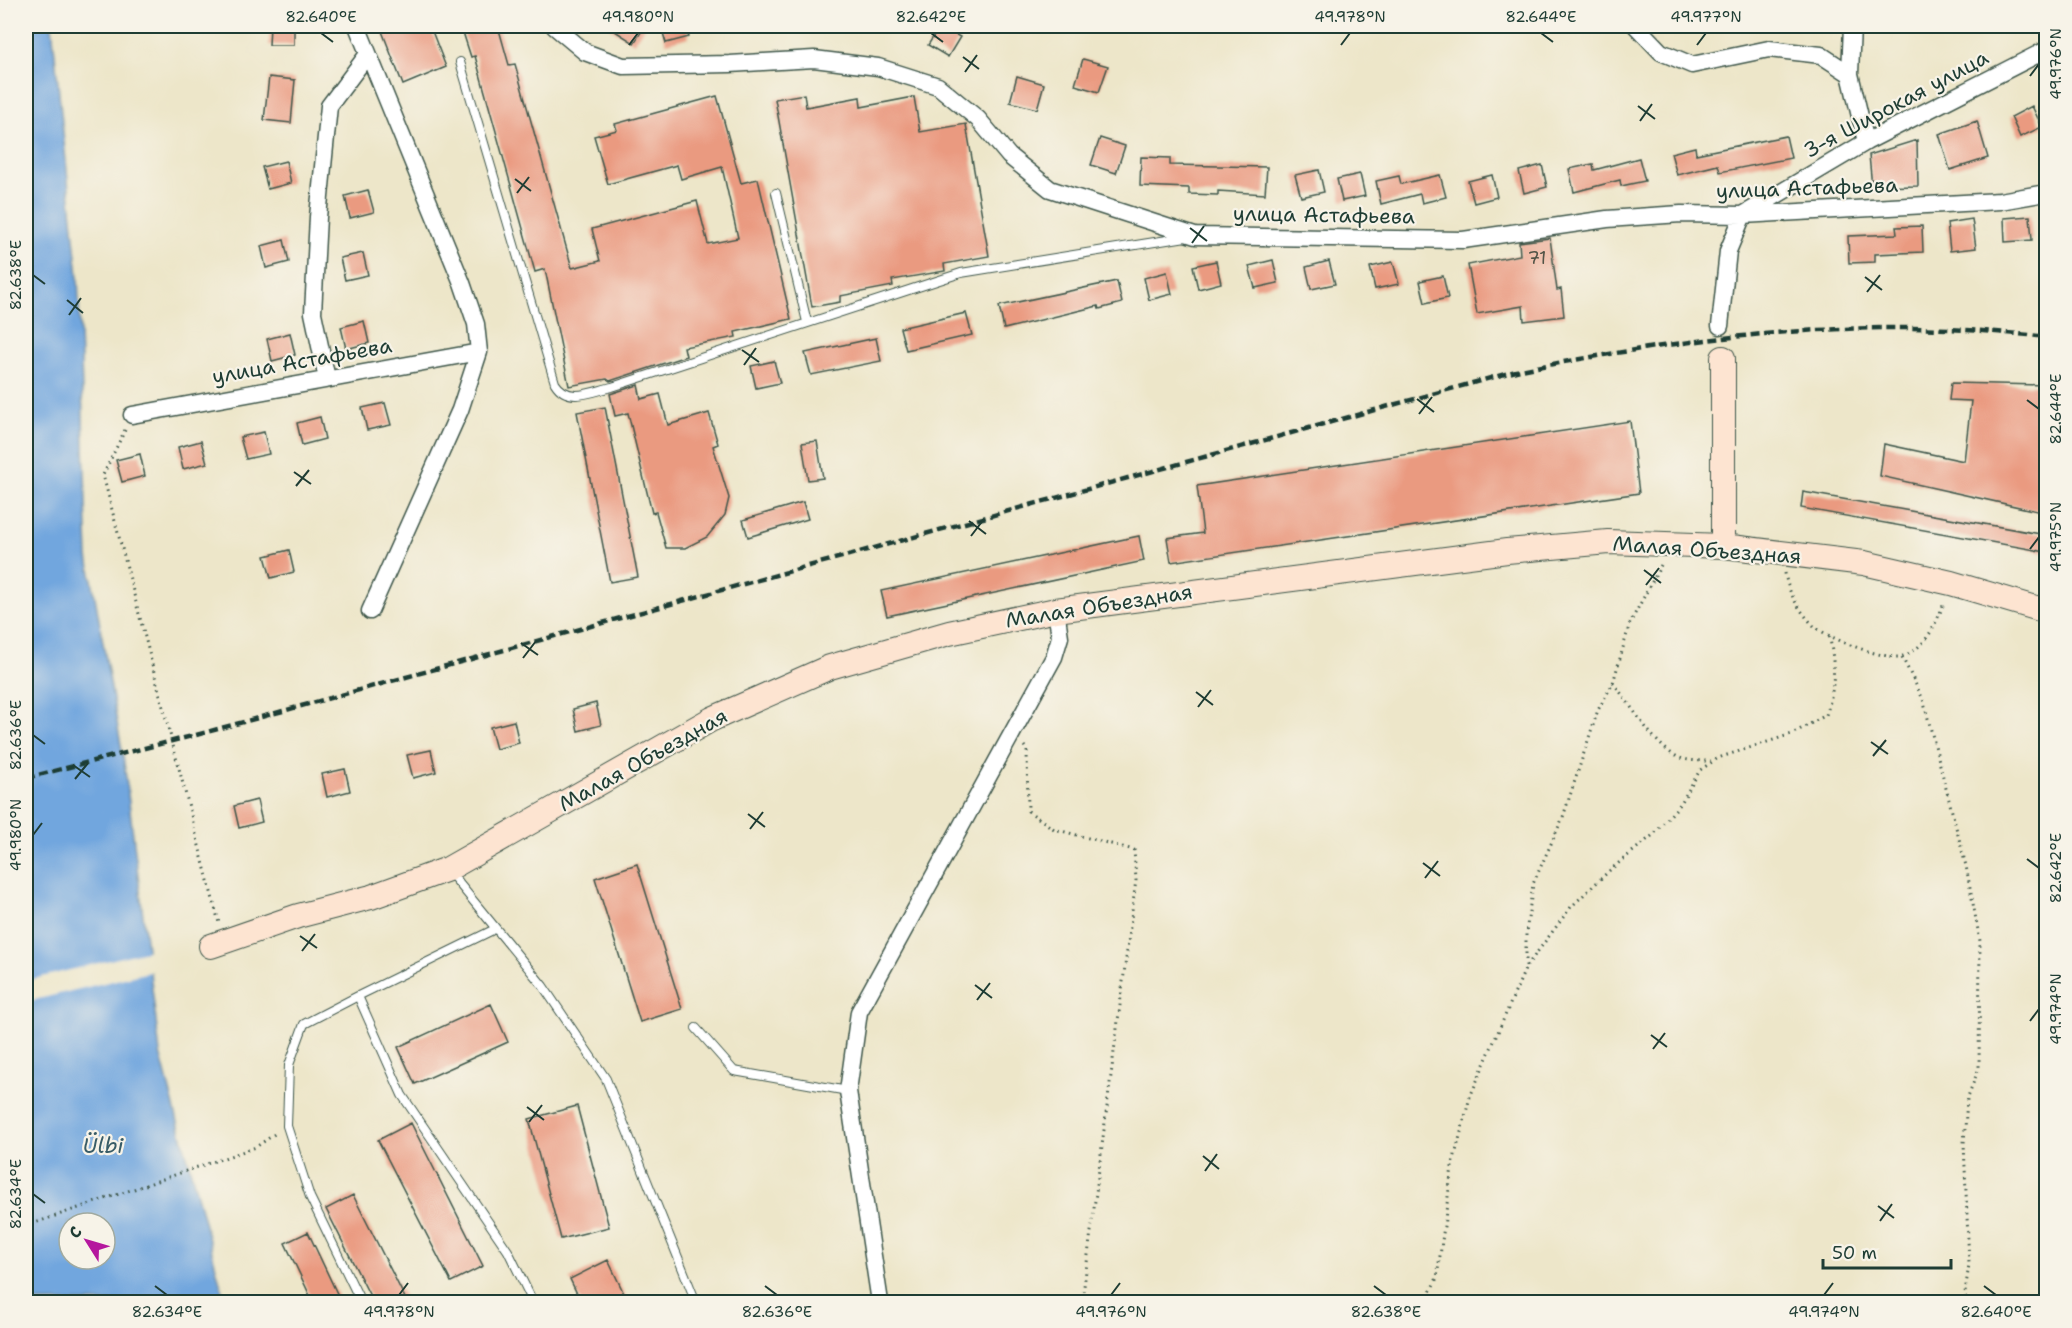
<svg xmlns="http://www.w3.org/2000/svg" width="2072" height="1328" font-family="'Shantell Sans',sans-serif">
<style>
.water{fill:#71a6de;stroke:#487289;stroke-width:1.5;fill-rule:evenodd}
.pier{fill:#ede6c9}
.building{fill:#ea9a80}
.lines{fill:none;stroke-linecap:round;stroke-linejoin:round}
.lane-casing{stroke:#3e564a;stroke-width:10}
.street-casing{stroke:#3e564a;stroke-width:19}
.secondary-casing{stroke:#3e564a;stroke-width:26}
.path{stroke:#3e564a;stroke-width:3;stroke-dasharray:1.5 4.5;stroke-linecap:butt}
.lane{stroke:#fff;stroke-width:8}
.street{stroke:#fff;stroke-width:16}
.secondary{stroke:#fde4d1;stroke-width:24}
.rail{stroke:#1f3d34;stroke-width:4.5;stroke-dasharray:9 4.5;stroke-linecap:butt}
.ticks{fill:none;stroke:#1f3d34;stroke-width:2}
.labels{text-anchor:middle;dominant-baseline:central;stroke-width:4.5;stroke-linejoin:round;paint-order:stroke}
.number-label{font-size:18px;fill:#525447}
.street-label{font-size:21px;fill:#1f3d34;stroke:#f7f3e8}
.water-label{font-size:22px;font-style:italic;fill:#385c67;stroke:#f7f3e8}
.neatline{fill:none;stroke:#1f3d34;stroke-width:2}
.ticks-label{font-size:15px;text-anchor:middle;fill:#1f3d34}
</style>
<rect width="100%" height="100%" fill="#f7f3e8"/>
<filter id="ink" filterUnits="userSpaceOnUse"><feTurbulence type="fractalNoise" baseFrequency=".0167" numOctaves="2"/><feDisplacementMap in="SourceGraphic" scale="12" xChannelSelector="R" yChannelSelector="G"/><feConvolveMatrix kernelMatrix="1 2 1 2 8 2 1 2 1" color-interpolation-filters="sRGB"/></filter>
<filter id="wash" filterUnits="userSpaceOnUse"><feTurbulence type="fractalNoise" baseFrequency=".008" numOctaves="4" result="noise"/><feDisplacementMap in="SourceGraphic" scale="24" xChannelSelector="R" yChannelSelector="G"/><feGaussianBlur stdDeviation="1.35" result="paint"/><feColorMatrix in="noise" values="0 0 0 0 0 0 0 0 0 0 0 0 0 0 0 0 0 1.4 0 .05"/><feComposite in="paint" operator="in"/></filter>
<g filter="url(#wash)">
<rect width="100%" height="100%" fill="#ede6c9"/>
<path class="water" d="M26,26h26l26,250 10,281 36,205 36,291 65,249h-199zM69,1223h36v36h-36z"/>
<path class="pier" d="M150,950l3,21 -127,31v-21z"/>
<g id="blocks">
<path class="building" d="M270,26h24v19h-25z
M380,26h50l16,41 -43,18z
M461,26h37l11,39 6,-1 57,204 28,-7 -8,-32 105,-28 11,43 30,-6 -16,-71 -41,12 -4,-14 -69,19 -14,-48 23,-6 -2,-6 102,-28 24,87 17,-4 33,140 -56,13 1,5 -52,10 2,9 -76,25 -3,-2 -38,7 -24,-117 -10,3 -60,-216 -4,1z
M607,26h38l-11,17z
M661,26h25l3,11 -23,6z
M940,26l20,11 -12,20 -20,-12z
M1083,59l25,7 -9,26 -24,-7z
M1017,76l27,8 -7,25 -27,-7z
M269,77l26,3 -4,43 -27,-3z
M804,94l2,13 54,-10 1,10 53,-10 6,35 46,-8 23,132 -45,8 1,7 -53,9 1,6 -53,10v6l-28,5 -37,-208z
M2032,106l10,21 -22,10 -9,-20z
M1977,121l11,37 -38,12 -11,-36z
M1786,136l5,22 -71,14 -2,-7 -41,10 -6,-22 24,-6 1,7z
M1100,138l25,8 -9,27 -25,-8z
M1917,140l1,46 -46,1 -3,-32z
M1141,157l29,1v7l97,2 -2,27 -47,-3v4l-29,-1v-6l-49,-2z
M1639,158l6,23 -24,5 -1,-6 -46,12 -5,-23 24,-5 1,6z
M286,161l5,22 -23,6 -6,-22z
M1542,165l5,22 -23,6 -5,-22z
M1319,170l5,22 -23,5 -6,-22z
M1360,174l5,22 -23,5 -5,-22z
M1440,175l6,22 -24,6 -2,-9 -39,10 -5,-23 23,-5 2,8z
M1492,175l5,22 -23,6 -6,-22z
M368,190l6,22 -24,6 -5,-22z
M2030,216l2,24 -27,2 -1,-24z
M1972,219l4,29 -26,3 -3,-28z
M1922,226l1,26 -48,2v8l-26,1 -1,-27 49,-2 -1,-7z
M1550,238l7,52 4,-1 3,27 -40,5 -1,-15 -46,8 -9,-49 52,-10 -1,-13z
M284,240l5,22 -23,6 -5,-22z
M363,253l5,22 -23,5 -5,-22z
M1273,260l5,23 -23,5 -6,-22z
M1216,261l5,22 -23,6 -5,-23z
M1329,261l6,23 -24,5 -5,-22z
M1393,262l6,22 -24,5 -5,-22z
M1167,272l5,22 -23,6 -5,-22z
M1443,276l5,22 -23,5 -5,-22z
M1117,281l5,22 -23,6 -1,-3 -94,23 -5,-23z
M966,313l6,22 -66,15 -6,-22z
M364,321l5,22 -23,6 -5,-22z
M290,333l5,22 -23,6 -5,-22z
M876,338l5,23 -70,14 -6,-22z
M774,361l6,22 -24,5 -5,-22z
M1951,383l95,2v128l-166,-37 4,-32 80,17 7,-60 -22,-1z
M638,385l3,14 19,-5 8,31 41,-12 9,31 -5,2 16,52 -4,17 -18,22 -22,11h-19l-10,-36 -4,1 -24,-100 -13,3 -5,-22z
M385,403l6,22 -24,5 -5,-22z
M605,407l33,170 -28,5 -33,-170z
M320,417l5,22 -23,6 -5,-22z
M1630,421l9,72 -468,69 -4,-24 36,-5 -6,-47z
M264,432l5,22 -23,5 -6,-22z
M201,441l6,22 -24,6 -5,-22z
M817,441l6,37 -15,2 -6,-37z
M140,454l5,22 -23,6 -6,-22z
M1803,492l243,43v17l-245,-44z
M803,502l5,17 -60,18 -5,-17z
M1139,536l5,25 -257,55 -6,-25z
M289,550l5,22 -23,6 -6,-22z
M596,703l5,22 -23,6 -5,-22z
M514,721l5,22 -23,6 -6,-22z
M431,750l5,22 -23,6 -6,-23z
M345,769l5,22 -23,6 -5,-23z
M257,800l5,22 -23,6 -5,-22z
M637,864l45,145 -42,13 -45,-144z
M491,1004l17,38 -93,42 -17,-37z
M577,1106l32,121 -48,12 -32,-120z
M411,1123l72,143 -32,16 -73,-142z
M353,1195l54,107h-34l-47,-93z
M308,1232l33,70h-28l-28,-59z
M608,1260l20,42h-47l-11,-23z"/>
</g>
</g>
<g filter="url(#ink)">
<use href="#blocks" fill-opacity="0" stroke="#3e564a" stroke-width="1.5"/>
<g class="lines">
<g class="lane-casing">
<path id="lane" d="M460,62l95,321c13,21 36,9 57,4l349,-114 225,-36
M776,193l31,129
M448,870l95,116 63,93 90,223
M495,929l-137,67 44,99 106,156 25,51
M358,996l-54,28 -15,41 -2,61 23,71 51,105
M696,1028l38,43 114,20"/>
</g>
<g class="street-casing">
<path id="street" d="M357,26l105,257 14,41 3,28 -19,58 -90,201
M554,26l31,26 38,14 107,-2 84,-5 64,8 60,19 40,33 31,37 41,33 145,47 268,4 144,-21 74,-5 62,1 257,-14 46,-8
M1636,26l25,26 31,13 77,-16 52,6 29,19
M1852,26l-2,48 16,68
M1720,326l8,-75 15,-36 123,-73 180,-92
M327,379l-14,-66 5,-96 11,-111 39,-52
M132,415l347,-63
M880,1302l-32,-211 11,-79 195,-355 6,-20 -4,-27"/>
</g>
<g class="secondary-casing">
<path id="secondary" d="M1723,546v-188
M211,946l87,-30 73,-19 77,-28 264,-150 118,-52 119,-34 107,-23 451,-59 101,-9 115,4 141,17 87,20 95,28"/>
</g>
<path class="path" d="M125,430l-22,45 116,448
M1785,573c3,20 14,37 28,52 11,12 75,37 90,31 24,-9 32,-31 41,-53
M1902,657l21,42 43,167 14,75 -1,127 -12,31 -3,44 5,121 -4,29 1,9
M1613,683c19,22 43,68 70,76 9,2 19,2 28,2
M1024,746l3,4 1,61 26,18 80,21 2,30 -54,422
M1526,966v-33l7,-49 30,-67 35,-107 15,-27 17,-60 31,-58
M26,1226l230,-79 20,-14
M1425,1302l12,-24 15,-111 18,-70 56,-130 45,-60 39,-37 43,-35 28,-32 19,-33 18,-12 74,-24 34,-19c10,-29 9,-51 3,-81"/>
<use href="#lane" class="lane"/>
<use href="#street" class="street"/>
<use href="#secondary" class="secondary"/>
<path class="rail" d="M26,778l170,-43 1320,-364c180,-35 347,-56 530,-34"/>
</g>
</g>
<path class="ticks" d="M321,33l12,9M931,33l12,9M1541,33l12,9M629,45l9,-12M1341,45l9,-12M1697,45l9,-12M963,57l16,12M965,72l12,-17M2030,76l9,-12M1638,106l17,13M1640,121l12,-17M515,179l16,12M517,193l12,-16M1190,228l17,13M1192,243l12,-17M33,275l12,9M1865,277l17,13M1867,292l13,-17M67,300l16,13M69,315l12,-17M742,350l17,12M744,365l12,-17M1417,399l17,13M2027,400l12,9M1419,414l13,-17M294,472l17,12M296,486l13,-16M969,521l17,13M971,536l13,-17M2030,549l9,-12M1644,570l17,13M1646,585l13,-17M521,643l17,12M523,658l13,-17M1196,692l17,13M1198,707l13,-17M33,735l12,9M1871,742l17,12M1873,756l13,-16M73,765l17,12M75,779l13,-16M748,814l17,13M750,829l13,-17M33,835l9,-12M2027,859l12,9M1423,863l17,13M1425,878l13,-17M300,936l17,12M302,951l13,-17M975,985l17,13M977,1000l13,-17M2030,1021l9,-12M1651,1035l16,12M1653,1049l12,-16M527,1107l17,13M529,1122l13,-17M1203,1156l16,13M1205,1171l12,-17M33,1194l12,9M1878,1206l16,12M1880,1221l12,-17M155,1286l12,9M765,1286l12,9M1374,1286l12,9M1984,1286l12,9M399,1295l9,-12M1111,1295l9,-12M1824,1295l9,-12"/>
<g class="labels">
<g class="number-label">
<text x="1537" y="258">71</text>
</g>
<g class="street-label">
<text transform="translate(1896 104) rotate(-28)">3-я Широкая улица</text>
<text transform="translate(1807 188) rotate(-2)">улица Астафьева</text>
<text transform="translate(1324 215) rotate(1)">улица Астафьева</text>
<text transform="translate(302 361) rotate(-10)">улица Астафьева</text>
<text transform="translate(1707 550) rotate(4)">Малая Объездная</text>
<text transform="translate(1099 606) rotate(-9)">Малая Объездная</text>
<text transform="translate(643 760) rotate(-29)">Малая Объездная</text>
</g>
<g class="water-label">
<text x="103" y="1145">Ülbi</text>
</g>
</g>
<rect width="2072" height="1328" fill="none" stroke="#f7f3e8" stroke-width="66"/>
<g transform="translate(87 1241) rotate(307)"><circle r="28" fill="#f7f3e8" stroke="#a1aaa0" stroke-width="1.5"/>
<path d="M0-4.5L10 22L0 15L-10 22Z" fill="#b5179e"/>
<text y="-9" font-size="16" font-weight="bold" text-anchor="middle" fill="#1f3d34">С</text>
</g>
<path d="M1823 1259v9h128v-9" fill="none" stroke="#1f3d34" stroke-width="3"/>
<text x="1832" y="1259" font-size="18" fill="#1f3d34" stroke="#f7f3e8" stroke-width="4.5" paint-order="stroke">50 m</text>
<rect x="33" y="33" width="2006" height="1262" class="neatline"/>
<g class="ticks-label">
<text x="321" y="22">82.640°E</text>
<text x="638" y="22">49.980°N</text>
<text x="931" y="22">82.642°E</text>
<text x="1350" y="22">49.978°N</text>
<text x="1541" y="22">82.644°E</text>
<text x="1706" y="22">49.977°N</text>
<text transform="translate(2056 64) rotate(-90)" y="5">49.976°N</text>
<text transform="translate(16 275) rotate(-90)" y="5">82.638°E</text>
<text transform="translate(2056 409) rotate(-90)" y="5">82.644°E</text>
<text transform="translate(2056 537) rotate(-90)" y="5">49.975°N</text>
<text transform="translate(16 735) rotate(-90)" y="5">82.636°E</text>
<text transform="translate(16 835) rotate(-90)" y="5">49.980°N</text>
<text transform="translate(2056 868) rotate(-90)" y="5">82.642°E</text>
<text transform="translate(2056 1009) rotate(-90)" y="5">49.974°N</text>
<text transform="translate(16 1194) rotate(-90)" y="5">82.634°E</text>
<text x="167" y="1317">82.634°E</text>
<text x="399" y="1317">49.978°N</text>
<text x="777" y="1317">82.636°E</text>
<text x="1111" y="1317">49.976°N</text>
<text x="1386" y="1317">82.638°E</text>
<text x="1824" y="1317">49.974°N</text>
<text x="1996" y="1317">82.640°E</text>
</g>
</svg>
